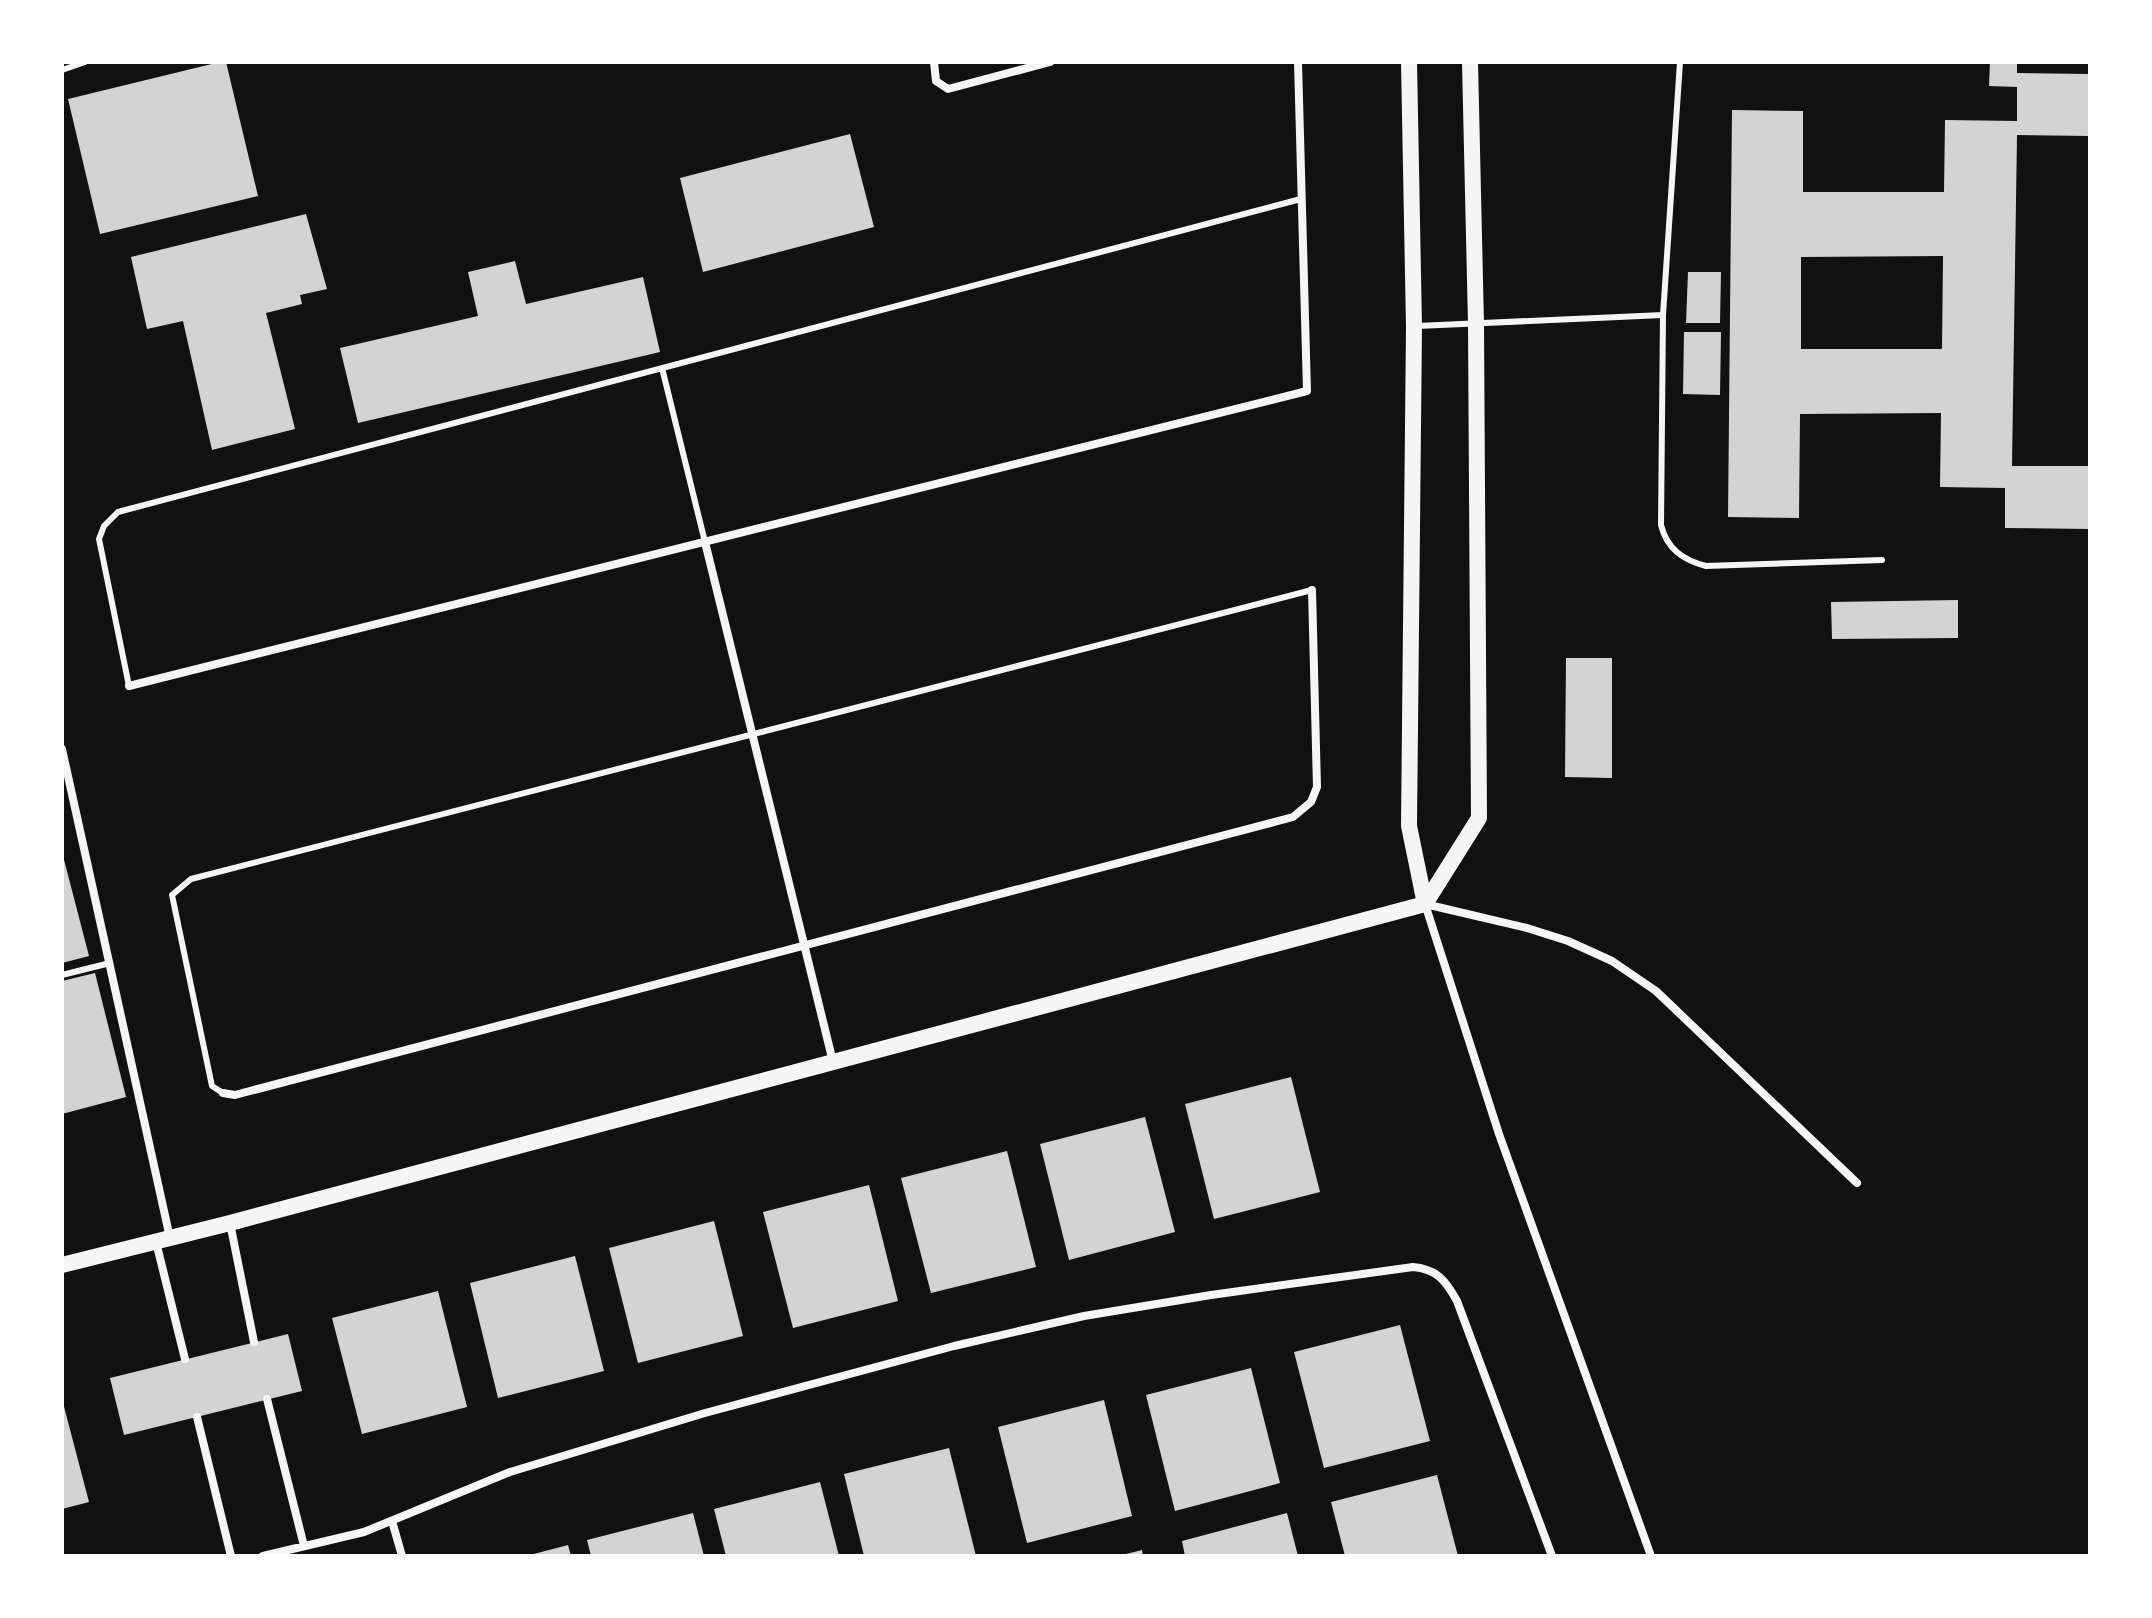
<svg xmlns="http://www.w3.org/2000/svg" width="2152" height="1618" font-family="'Space Grotesk',sans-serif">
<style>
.building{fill:#d3d3d3;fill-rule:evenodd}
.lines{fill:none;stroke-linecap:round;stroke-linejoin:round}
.service{stroke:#f5f5f5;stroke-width:6}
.minor{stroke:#f5f5f5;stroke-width:8}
.secondary{stroke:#f5f5f5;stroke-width:16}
</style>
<rect width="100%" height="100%" fill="#111"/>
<path class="building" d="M220,62h6l32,134 -158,38 -32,-135z
M1990,62h27v11l73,1v62l-73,-1 -5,331h78v63l-85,-1v-40l-65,-1 1,-74 -141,1 -1,104 -71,-1 4,-407 71,1v81h141l1,-72 72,1v-34l-28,-1zM1943,256l-1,93h-141v-92z
M850,134l24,93 -171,45 -23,-94z
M306,214l21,75 -27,6 2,9 -36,9 29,116 -83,21 -29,-129 -36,8 -16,-72z
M515,261l11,43 117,-27 17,75 -302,71 -18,-75 138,-32 -10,-44z
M1688,272h33l-1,51h-34z
M1684,332h37l-1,63 -37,-1z
M1958,600v38l-126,1 -1,-37z
M1566,658h46v120l-47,-1z
M62,852l27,104 -27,7z
M95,973l31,124 -64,17v-133z
M1291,1077l29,115 -106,27 -29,-115z
M1145,1117l30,115 -106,28 -29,-116z
M1007,1151l29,116 -105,26 -30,-115z
M869,1185l29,116 -105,27 -30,-116z
M714,1221l29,115 -105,27 -29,-115z
M575,1256l29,115 -106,27 -28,-115z
M438,1291l29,116 -105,27 -30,-116z
M1400,1325l30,116 -106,27 -30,-116z
M288,1334l14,57 -178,44 -14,-57z
M1251,1368l29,115 -105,28 -29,-116z
M62,1399l27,103 -27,7z
M1104,1400l28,116 -105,27 -29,-116z
M949,1448l27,108h-112l-20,-82z
M1437,1475l21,81h-113l-14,-54z
M820,1482l19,74h-113l-12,-47z
M693,1513l11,43h-113l-4,-16z
M1287,1513l11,43h-113l-3,-15z
M568,1545l3,11h-40l-1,-1z
M1142,1550l1,6h-21v-1z"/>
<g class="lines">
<path class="service" d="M1680,62l-17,253 -2,210c6,24 22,35 45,41l176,-6
M62,70l23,-8
M1417,326l246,-11
M662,368l43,174
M129,686l-30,-147 5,-13 14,-14 1183,-313
M62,975l48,-12
M223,1093l-11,-7 -40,-191 19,-16 1121,-289"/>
<path class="minor" d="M934,62l2,19 12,8 102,-27
M705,542l128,520
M129,686l1178,-295 -9,-329
M62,749l108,489
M1425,904l74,230 152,422
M1425,904l102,24 41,13 44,20 44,30 201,192
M223,1093l12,2 1058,-278 18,-15 6,-15 -5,-197
M230,1223l24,119
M156,1242l29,117
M267,1399l37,147
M197,1417l34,139
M392,1521l10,35
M263,1556l101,-24 146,-60 195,-59 249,-67 130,-30 127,-21 202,-28c24,2 33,14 44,34l95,255"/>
<path class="secondary" d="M1409,62l5,265 -5,499 16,78
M1425,904l54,-86 -3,-494 -6,-262
M62,1265l168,-42 1195,-319"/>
</g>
<rect width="2152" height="1618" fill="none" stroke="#ffffff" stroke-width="128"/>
</svg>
